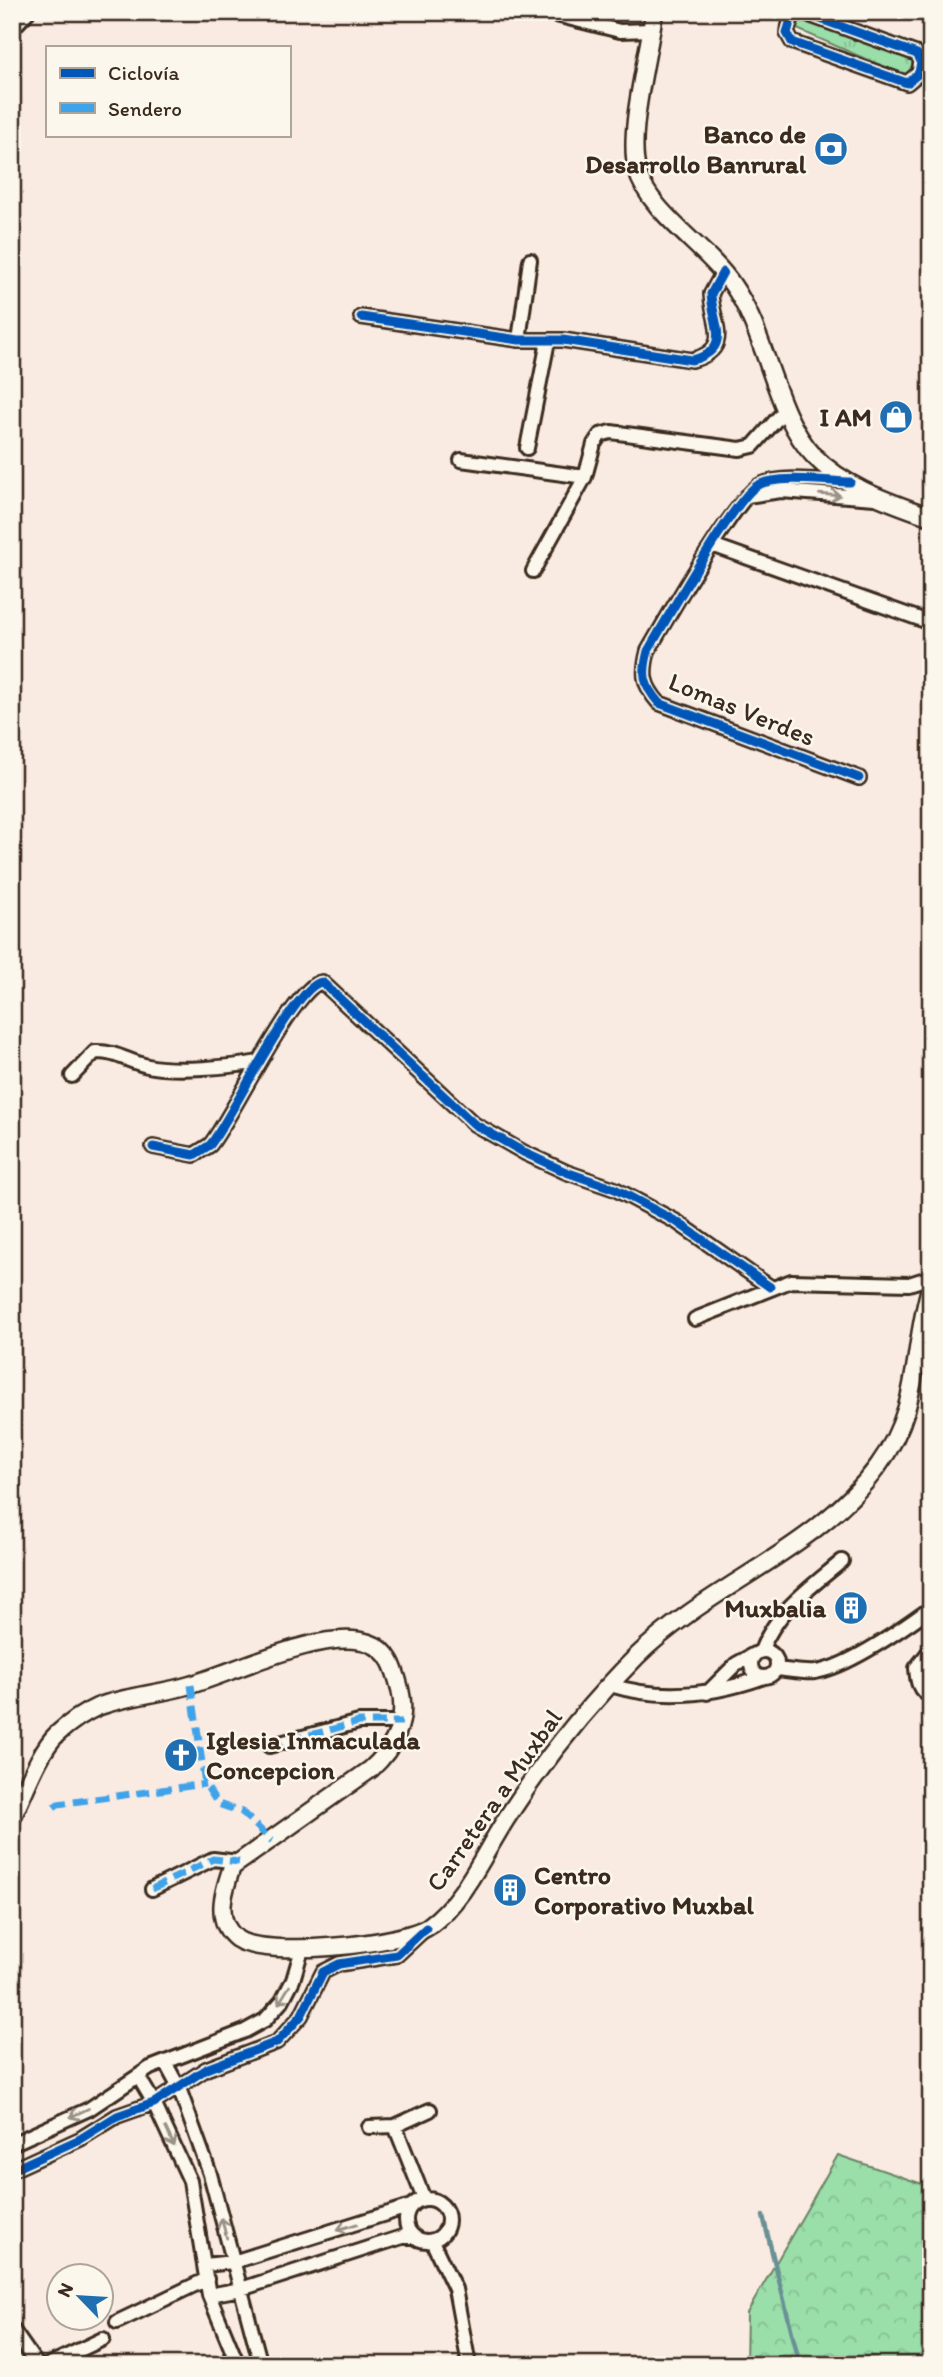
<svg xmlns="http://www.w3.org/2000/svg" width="943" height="2377" font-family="Itim,sans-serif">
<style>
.grass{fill:url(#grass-tufts);stroke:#6a8464;stroke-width:2}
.forest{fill:url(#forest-crowns);stroke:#6a8464;stroke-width:2}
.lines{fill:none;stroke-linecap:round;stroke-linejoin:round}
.stream{stroke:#699195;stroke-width:4.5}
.minor-casing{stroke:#3b2a1e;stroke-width:18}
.secondary-casing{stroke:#3b2a1e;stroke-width:21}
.minor{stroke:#fbf7ec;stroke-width:12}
.secondary{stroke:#fbf7ec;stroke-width:16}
.quiet{stroke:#3fa3ea;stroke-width:7;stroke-dasharray:14 7;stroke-linecap:butt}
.cycleway-casing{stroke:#fbf7ec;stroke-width:13}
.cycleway{stroke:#0057b8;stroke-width:9}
.oneway{stroke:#9b9085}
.labels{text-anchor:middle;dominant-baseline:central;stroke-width:5;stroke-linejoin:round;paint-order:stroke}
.poi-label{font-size:26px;font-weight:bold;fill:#3b2a1e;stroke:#fbf7ec;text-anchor:end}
.street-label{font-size:26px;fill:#3b2a1e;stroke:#fbf7ec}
</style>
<defs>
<pattern id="grass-tufts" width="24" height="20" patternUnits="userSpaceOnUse" patternTransform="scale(1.75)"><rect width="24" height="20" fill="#9adeaa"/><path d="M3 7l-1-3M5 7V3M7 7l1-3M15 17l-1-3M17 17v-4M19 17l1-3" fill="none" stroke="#86bf92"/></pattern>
<pattern id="forest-crowns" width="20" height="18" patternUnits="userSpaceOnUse" patternTransform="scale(1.75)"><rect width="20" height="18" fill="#9adeaa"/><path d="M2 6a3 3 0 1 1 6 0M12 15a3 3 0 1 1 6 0" fill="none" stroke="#86bf92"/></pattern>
</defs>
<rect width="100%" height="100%" fill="#faebe2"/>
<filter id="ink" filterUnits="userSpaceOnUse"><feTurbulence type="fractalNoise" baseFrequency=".0143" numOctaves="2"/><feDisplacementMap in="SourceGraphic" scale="14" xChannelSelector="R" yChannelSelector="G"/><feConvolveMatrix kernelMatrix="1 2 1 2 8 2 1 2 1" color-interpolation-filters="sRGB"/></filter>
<g filter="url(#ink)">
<path class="grass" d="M800,19l114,41 -7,17 -110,-48z"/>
<path class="forest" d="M838,2155l93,32v178h-185l1,-52z"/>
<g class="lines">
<path class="stream" d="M763,2216l37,149"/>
<g class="minor-casing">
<path id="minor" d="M544,12l76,19 32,-1
M793,12l-6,21 5,9 115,41 12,-10 2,-12 -4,-7 -116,-42
M12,29l16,-17
M361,317l158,23h44l129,20c42,-11 20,-38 19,-66l12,-22
M519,340l11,-80
M527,448l21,-107
M461,460l124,17
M846,482c-26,-1 -61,-7 -86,3 -22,9 -96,138 -112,166 -6,23 -5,34 11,52l200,75
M747,496l34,-5 94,7
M712,545l219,78
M533,571l52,-94 9,-33 6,-9 11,-3 129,17 13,-3 32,-36
M72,1076l23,-24c21,-1 33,10 53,14 27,6 83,1 111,-4
M153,1147l41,8 16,-10c21,-25 85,-161 112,-163l152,142 51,29 41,19 49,17 62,33 93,65
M695,1319l96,-38 118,3 22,-7
M931,1649l-15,19c1,12 2,24 15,28
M751 1664a13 13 0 1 1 26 0a13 13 0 1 1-26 0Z
M761,1651c16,-41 49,-63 81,-90
M776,1669c13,1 27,4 39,3 32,-4 90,-45 116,-64
M610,1685c52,16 104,10 154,-8
M707,1693l29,-29 18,-10
M269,1746l90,-24h43
M152,1889l61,-30 26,3
M166,2064l13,24 31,86 51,191
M138,2076l16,27 36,78 19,114 29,70
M395,2126l35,-16
M369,2127l26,-1 29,73
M12,2144l77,-35 61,-41 95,-37 20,-11 17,-19 11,-21 9,-31
M12,2170l68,-31 37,-23 37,-13 52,-34 71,-27 24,-26 22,-44 16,-8 58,-9 29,-27
M406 2220a21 21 0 1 1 42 0a21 21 0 1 1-42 0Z
M432,2241l23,48 14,76
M205,2265l28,-3 178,-56
M209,2295l32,-6 161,-52h13
M117,2322l90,-43
M12,2329l25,36
M48,2365l55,-26"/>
</g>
<g class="secondary-casing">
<path id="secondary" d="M654,12c-5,43 -27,119 -17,158 11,42 71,78 95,114 36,51 42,130 82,172 31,32 76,46 117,61
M12,1818c12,-24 27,-67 45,-84 11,-10 27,-21 40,-27 29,-11 63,-13 93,-22 45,-13 134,-58 179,-42 21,7 26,27 31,46 8,32 -6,59 -29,80l-139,98c-8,23 -19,54 5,72 27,19 166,6 192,-13 37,-27 56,-76 81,-113 37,-57 79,-109 127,-157 73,-72 179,-105 241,-190 44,-60 33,-115 53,-181"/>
</g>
<use href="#minor" class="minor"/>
<use href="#secondary" class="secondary"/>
<path class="quiet" d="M191,1685l14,99 13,20 24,8 30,29
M269,1746l90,-24h43
M54,1807l4,-3 147,-20
M152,1889l61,-30 26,3"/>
<g class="cycleway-casing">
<path id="cycleway" d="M793,12l-6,21 5,9 115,41 12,-10 2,-12 -4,-7 -116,-42
M361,317l158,23h44l129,20c42,-11 20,-38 19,-66l12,-22
M850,482c-25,-1 -70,-7 -92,3 -22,11 -93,137 -110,166 -6,23 -5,34 11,52l200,75
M153,1147l41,8 16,-10c21,-25 85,-161 112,-163l152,142 51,29 41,19 49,17 62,33 93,65
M12,2170l68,-31 37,-23 37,-13 52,-34 71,-27 24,-26 22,-44 16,-8 58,-9 29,-27"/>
</g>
<use href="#cycleway" class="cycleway"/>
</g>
<defs><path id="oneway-shaft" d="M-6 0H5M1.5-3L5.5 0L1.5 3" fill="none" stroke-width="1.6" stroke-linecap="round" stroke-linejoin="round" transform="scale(1.75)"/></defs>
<g class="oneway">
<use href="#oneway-shaft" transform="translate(830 495) rotate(4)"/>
<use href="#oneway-shaft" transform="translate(284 1995) rotate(122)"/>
<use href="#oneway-shaft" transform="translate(79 2113) rotate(155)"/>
<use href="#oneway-shaft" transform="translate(170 2137) rotate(65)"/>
<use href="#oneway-shaft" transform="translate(347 2227) rotate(163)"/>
<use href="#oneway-shaft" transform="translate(224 2228) rotate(-105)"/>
</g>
</g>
<defs>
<g id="bank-disc" transform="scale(1.75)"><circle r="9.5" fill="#1f6fb2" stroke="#fbf7ec"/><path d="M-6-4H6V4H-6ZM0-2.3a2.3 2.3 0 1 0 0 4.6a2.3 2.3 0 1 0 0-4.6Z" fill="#fff"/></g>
<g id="shop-disc" transform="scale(1.75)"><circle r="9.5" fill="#1f6fb2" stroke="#fbf7ec"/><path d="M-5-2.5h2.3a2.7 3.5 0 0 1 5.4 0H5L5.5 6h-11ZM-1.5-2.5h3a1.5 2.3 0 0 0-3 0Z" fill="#fff"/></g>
<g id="building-disc" transform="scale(1.75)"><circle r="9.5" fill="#1f6fb2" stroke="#fbf7ec"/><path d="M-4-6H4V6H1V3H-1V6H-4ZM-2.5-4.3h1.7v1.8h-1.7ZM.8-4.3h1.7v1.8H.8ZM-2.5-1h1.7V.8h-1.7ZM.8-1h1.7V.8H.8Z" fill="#fff"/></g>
<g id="church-disc" transform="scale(1.75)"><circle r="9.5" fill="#1f6fb2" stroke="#fbf7ec"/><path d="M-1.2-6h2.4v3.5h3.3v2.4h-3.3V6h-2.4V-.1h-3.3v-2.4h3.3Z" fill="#fff"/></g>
</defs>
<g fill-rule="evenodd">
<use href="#bank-disc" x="831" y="149"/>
<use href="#shop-disc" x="896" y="417"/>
<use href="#building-disc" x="851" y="1608"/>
<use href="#church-disc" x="181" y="1755"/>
<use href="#building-disc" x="510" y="1890"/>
</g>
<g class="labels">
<g class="poi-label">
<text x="806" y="134">Banco de<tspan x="806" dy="30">Desarrollo Banrural</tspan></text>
<text x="872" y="417">I AM</text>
<text x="826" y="1608">Muxbalia</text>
<text x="206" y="1740" text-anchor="start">Iglesia Inmaculada<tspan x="206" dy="30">Concepcion</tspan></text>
<text x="534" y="1875" text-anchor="start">Centro<tspan x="534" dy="30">Corporativo Muxbal</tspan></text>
</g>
<g class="street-label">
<text transform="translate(742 709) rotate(22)">Lomas Verdes</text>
<text transform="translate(494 1800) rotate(-55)">Carretera a Muxbal</text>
</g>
</g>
<rect width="943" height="2377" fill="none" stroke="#fbf7ec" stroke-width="42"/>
<rect x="21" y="21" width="901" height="2335" fill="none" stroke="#3b2a1e" stroke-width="2.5" filter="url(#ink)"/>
<rect x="46" y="46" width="245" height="91" fill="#fbf7ec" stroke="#aea59a" stroke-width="2"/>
<rect x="60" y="68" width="35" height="10" fill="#0057b8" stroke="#aea59a" stroke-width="2"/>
<text x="108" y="80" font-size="21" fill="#3b2a1e">Ciclovía</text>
<rect x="60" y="103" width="35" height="10" fill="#3fa3ea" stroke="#aea59a" stroke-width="2"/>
<text x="108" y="116" font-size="21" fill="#3b2a1e">Sendero</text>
<g transform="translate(80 2297) rotate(295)"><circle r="33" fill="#fbf7ec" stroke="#aea59a" stroke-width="2"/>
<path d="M0-5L12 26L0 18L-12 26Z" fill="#1f6fb2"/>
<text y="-10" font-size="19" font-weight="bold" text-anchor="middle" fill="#3b2a1e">N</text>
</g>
</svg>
